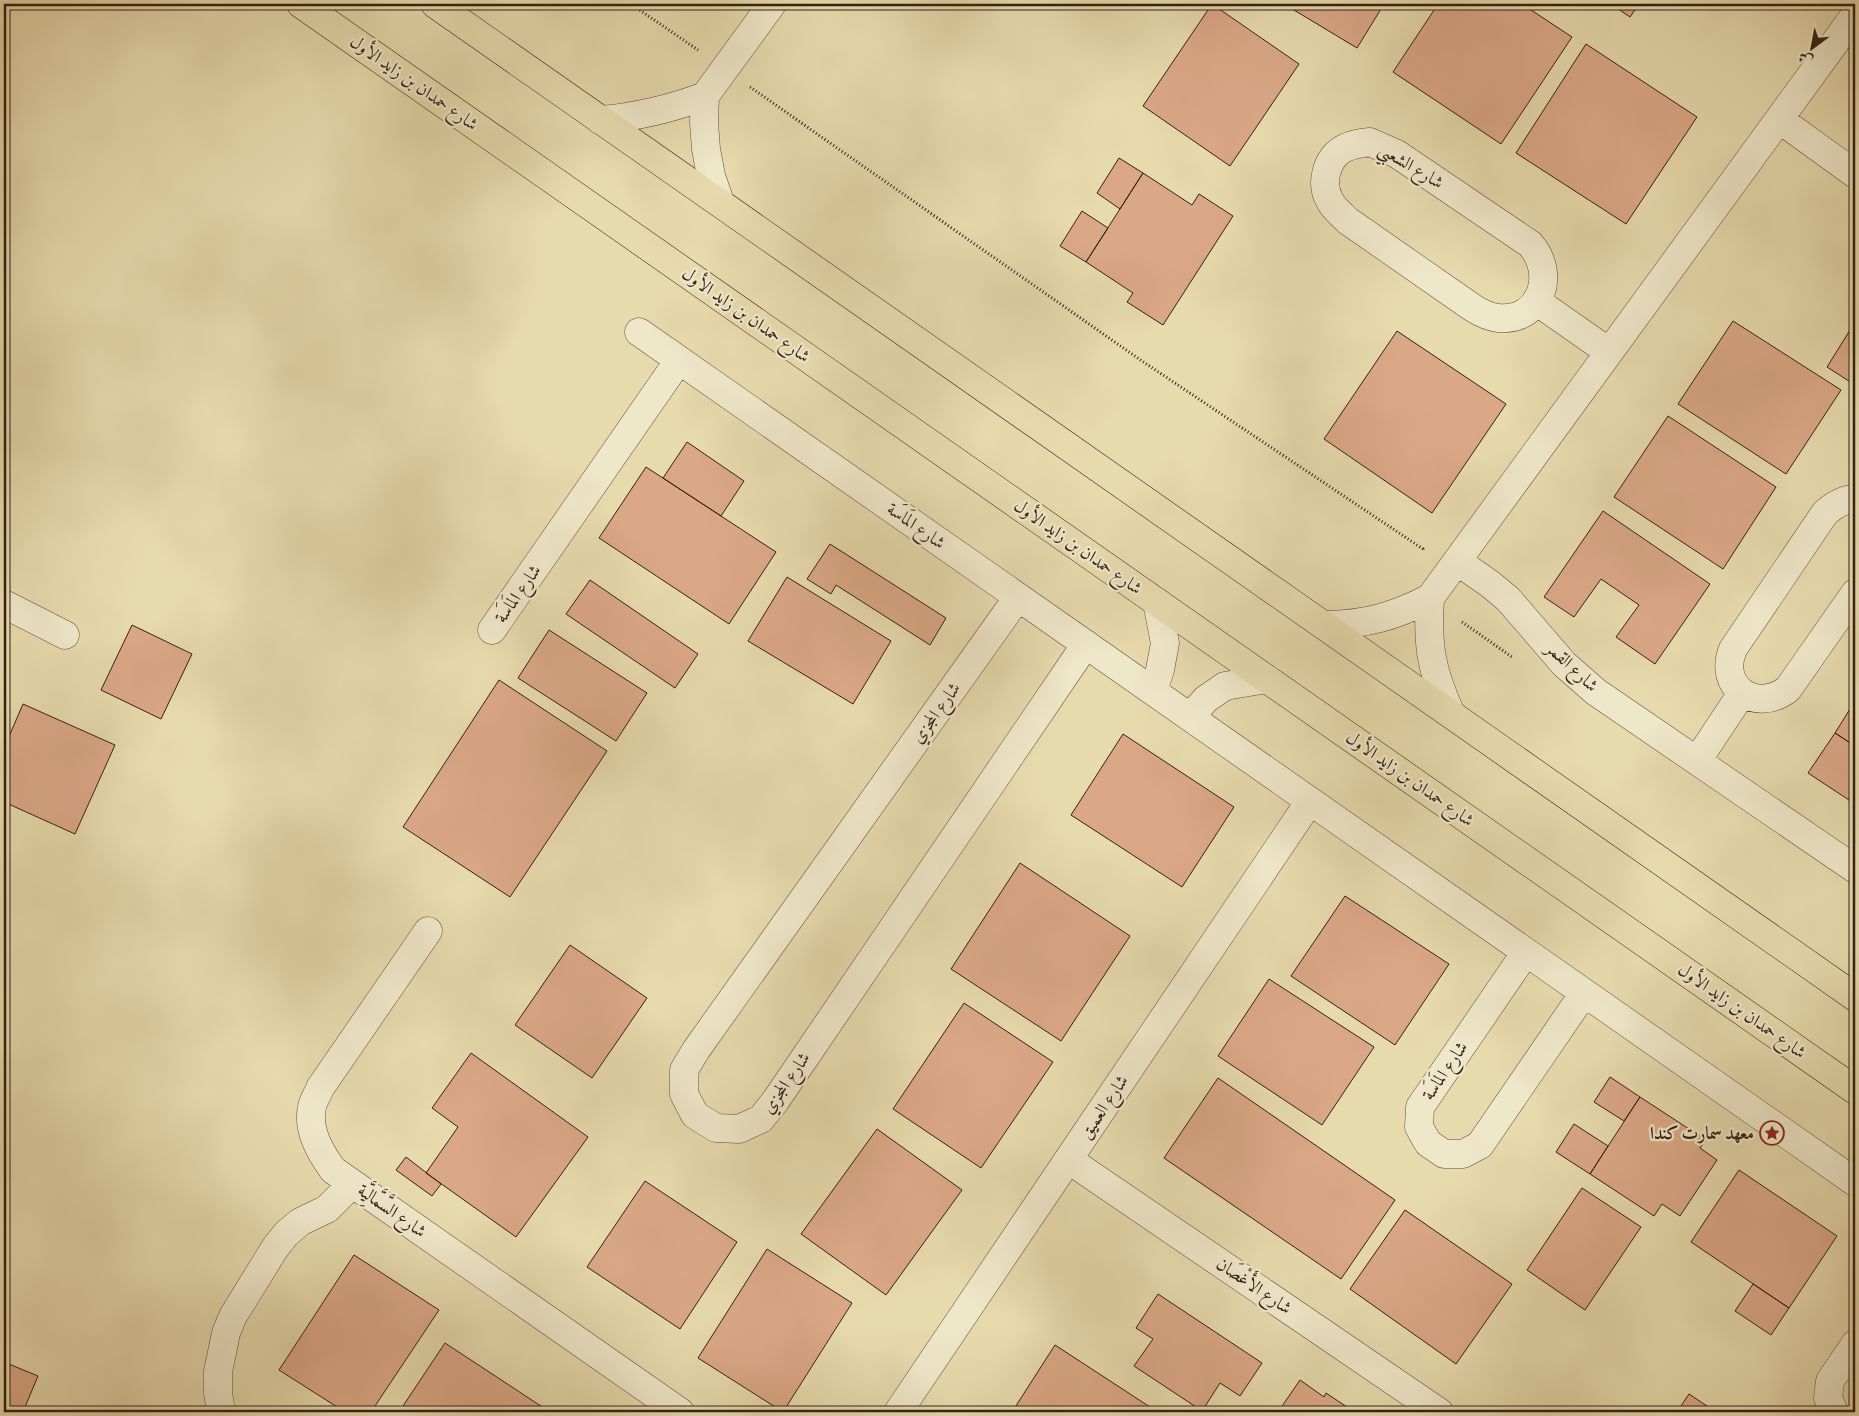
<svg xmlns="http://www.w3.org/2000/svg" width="1859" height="1416" font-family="'Libre Bodoni',Amiri,serif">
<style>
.building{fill:#dba887;stroke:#332116}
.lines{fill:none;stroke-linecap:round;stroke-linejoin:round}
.minor-casing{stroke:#604f3c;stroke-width:29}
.major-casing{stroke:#332116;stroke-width:29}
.path{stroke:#332116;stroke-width:3;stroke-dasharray:1 2.5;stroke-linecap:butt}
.minor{stroke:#efe7ca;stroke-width:28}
.major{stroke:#e7daad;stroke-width:28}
.labels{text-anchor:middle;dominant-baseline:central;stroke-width:4.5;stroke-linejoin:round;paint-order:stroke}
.street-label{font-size:18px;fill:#332116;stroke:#efe7ca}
.poi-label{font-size:18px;font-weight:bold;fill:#332116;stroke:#efe7ca;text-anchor:end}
</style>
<rect width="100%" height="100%" fill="#e7daad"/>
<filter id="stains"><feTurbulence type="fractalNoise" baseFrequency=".004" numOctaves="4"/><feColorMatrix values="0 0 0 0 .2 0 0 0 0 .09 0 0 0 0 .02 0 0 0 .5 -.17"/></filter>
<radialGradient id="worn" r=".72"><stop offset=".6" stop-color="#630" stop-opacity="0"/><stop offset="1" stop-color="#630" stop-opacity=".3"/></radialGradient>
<path class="building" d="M1212,4l87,60 -69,102 -87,-60z
M1284,4h100l-27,44z
M1438,4h84l50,33 -71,107 -108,-72z
M1611,4h28l-9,13z
M1586,44l111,73 -71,107 -110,-71z
M1119,158l24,15 -23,36 -23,-16z
M1143,173l49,32 7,-11 34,22 -70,109 -36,-23 6,-9 -47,-31z
M1082,211l26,17 -22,34 -26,-16z
M1733,321l108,69 -55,84 -108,-70z
M1855,322v63l-28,-18z
M1397,331l109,73 -74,109 -108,-74z
M1668,416l108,71 -53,82 -109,-72z
M687,442l57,39 -23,35 -58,-38z
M646,467l130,85 -47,72 -130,-86z
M1603,511l107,73 -55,80 -39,-27 23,-32 -38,-26 -27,38 -30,-20z
M830,544l116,74 -16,27 -94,-60 -5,9 -24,-15z
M787,577l104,64 -38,63 -105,-63z
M590,580l108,74 -23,34 -109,-74z
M132,625l60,29 -31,65 -60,-29z
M549,630l98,63 -31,48 -98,-63z
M499,680l108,71 -97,146 -107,-70z
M1855,701v45l-20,-13z
M23,704l92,41 -40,89 -71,-32v-54z
M1835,733l20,13v58l-47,-31z
M1123,734l111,73 -52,80 -111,-72z
M1020,863l110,73 -69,105 -110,-72z
M1345,896l104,68 -54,81 -104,-69z
M570,945l77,53 -55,80 -77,-53z
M1269,979l105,68 -52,78 -104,-69z
M964,1003l89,59 -72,106 -88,-59z
M471,1053l117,84 -72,100 -90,-64 32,-46 -26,-19z
M1610,1077l30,20 -16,24 -30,-19z
M1218,1078l177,122 -54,79 -177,-121z
M1640,1097l66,43 -6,8 17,12 -37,56 -18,-12 -8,12 -64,-42z
M1574,1124l34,22 -18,28 -34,-22z
M877,1129l85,61 -76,105 -85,-61z
M406,1157l35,27 -9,12 -36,-26z
M1739,1170l98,66 -48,72 -98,-66z
M645,1181l92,61 -57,87 -93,-62z
M1582,1188l59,39 -56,83 -58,-40z
M1405,1210l107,74 -56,80 -106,-75z
M767,1249l85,54 -69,109 -85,-54z
M354,1255l85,55 -68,102h-26l-66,-42z
M1753,1284l36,24 -18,27 -36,-24z
M1158,1294l104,69 -22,33 -20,-13 -18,28 -68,-45 19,-27 -17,-11z
M445,1343l105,69h-151z
M1055,1345l95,62 -4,5h-134z
M4,1362l34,14 -15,36h-19z
M1300,1380l24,17 2,-4 24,16 -2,3h-70z
M1689,1394l27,18h-39z
M584,1406l10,6h-14z"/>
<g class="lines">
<g class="minor-casing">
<path id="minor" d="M1779,119l76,55
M600,120c37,-3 70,-11 105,-24
M1370,142l27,12 133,90c27,30 11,78 -32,74 -9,-1 -17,-5 -25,-10l-125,-87c-6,-6 -14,-12 -18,-20 -10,-17 -4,-42 13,-52 9,-5 18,-6 27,-7z
M720,202l-9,-26 -5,-27 -2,-26 1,-27 67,-92
M1536,301l73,51
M639,332l1216,850
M1855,499c-12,0 -21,6 -30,14l-92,136c-16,38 23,65 55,40l67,-96
M1457,561l33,23 18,15 56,65 32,28 259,177
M1018,597l-322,453 -12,20v24l11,21 21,13 23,1 22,-10 15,-19 310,-456
M1430,598c-3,48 1,72 21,116
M4,604l61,31
M1325,625c42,-1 68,-8 105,-27l425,-583
M492,630l187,-270
M1153,691l7,-21 5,-27 -8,-41
M1190,717l16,-18 19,-13 42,-7
M1697,761l45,-68
M428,931l-108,157c-2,6 -7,13 -8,19 -5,23 8,45 21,63l347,242
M1526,952l-106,155 -1,20 9,16 16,11h19l17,-9 104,-152
M1069,1160l370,252
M221,1412l-3,-19v-21l8,-39 7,-17 42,-68 11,-14 14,-12 27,-13 25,-25
M898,1412l412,-611
M1834,1412l-6,-14 2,-17 25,-37"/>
</g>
<g class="major-casing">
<path id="major" d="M301,4l1554,1086
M435,4l1420,993"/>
</g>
<path class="path" d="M631,4l67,46
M750,87l392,274 281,188 -1,2
M1462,622l50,35"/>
<use href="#minor" class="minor"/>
<use href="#major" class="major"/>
</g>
<defs>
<g id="sight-ring" transform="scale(1.25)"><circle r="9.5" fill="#efe7ca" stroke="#8f2418" stroke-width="1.5"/><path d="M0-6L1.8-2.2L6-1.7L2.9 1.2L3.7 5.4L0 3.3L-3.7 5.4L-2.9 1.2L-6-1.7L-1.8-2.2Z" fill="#8f2418"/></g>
</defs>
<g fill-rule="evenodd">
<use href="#sight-ring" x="1772" y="1133"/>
</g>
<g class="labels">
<g class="street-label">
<text transform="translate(414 83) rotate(35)">شارع حمدان بن زايد الأول</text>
<text transform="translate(1411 166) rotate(31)">شارع الشعبي</text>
<text transform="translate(746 315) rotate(35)">شارع حمدان بن زايد الأول</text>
<text transform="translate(916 526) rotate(35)">شارع المَاسَة</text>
<text transform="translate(1078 547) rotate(35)">شارع حمدان بن زايد الأول</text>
<text transform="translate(518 594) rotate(-55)">شارع المَاسَة</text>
<text transform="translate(1572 667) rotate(43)">شارع القمر</text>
<text transform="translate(936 713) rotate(-54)">شارع المجزي</text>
<text transform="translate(1410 779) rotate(35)">شارع حمدان بن زايد الأول</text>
<text transform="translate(1742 1011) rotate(35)">شارع حمدان بن زايد الأول</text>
<text transform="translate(1445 1071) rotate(-56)">شارع المَاسَة</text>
<text transform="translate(786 1083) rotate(-55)">شارع المجزي</text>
<text transform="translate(1104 1107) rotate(-56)">شارع العميق</text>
<text transform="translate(392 1211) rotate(35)">شارع السَّمَّالِيَّة</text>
<text transform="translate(1254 1286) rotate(34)">شارع الأَغْصَان</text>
</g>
<g class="poi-label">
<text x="1754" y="1133">معهد سمارت كندا</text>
</g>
</g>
<rect width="1859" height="1416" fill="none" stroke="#e7daad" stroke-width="20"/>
<rect x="5" y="5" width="1849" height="1406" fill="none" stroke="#332116" stroke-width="2.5"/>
<rect x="10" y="10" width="1839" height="1396" fill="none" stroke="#332116"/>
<g transform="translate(1812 48) rotate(212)" stroke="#efe7ca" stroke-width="4" paint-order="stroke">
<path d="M0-4L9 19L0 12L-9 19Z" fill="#332116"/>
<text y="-8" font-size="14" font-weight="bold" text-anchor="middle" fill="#332116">ش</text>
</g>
<rect width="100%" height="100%" filter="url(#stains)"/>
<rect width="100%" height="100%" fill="url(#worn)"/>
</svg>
